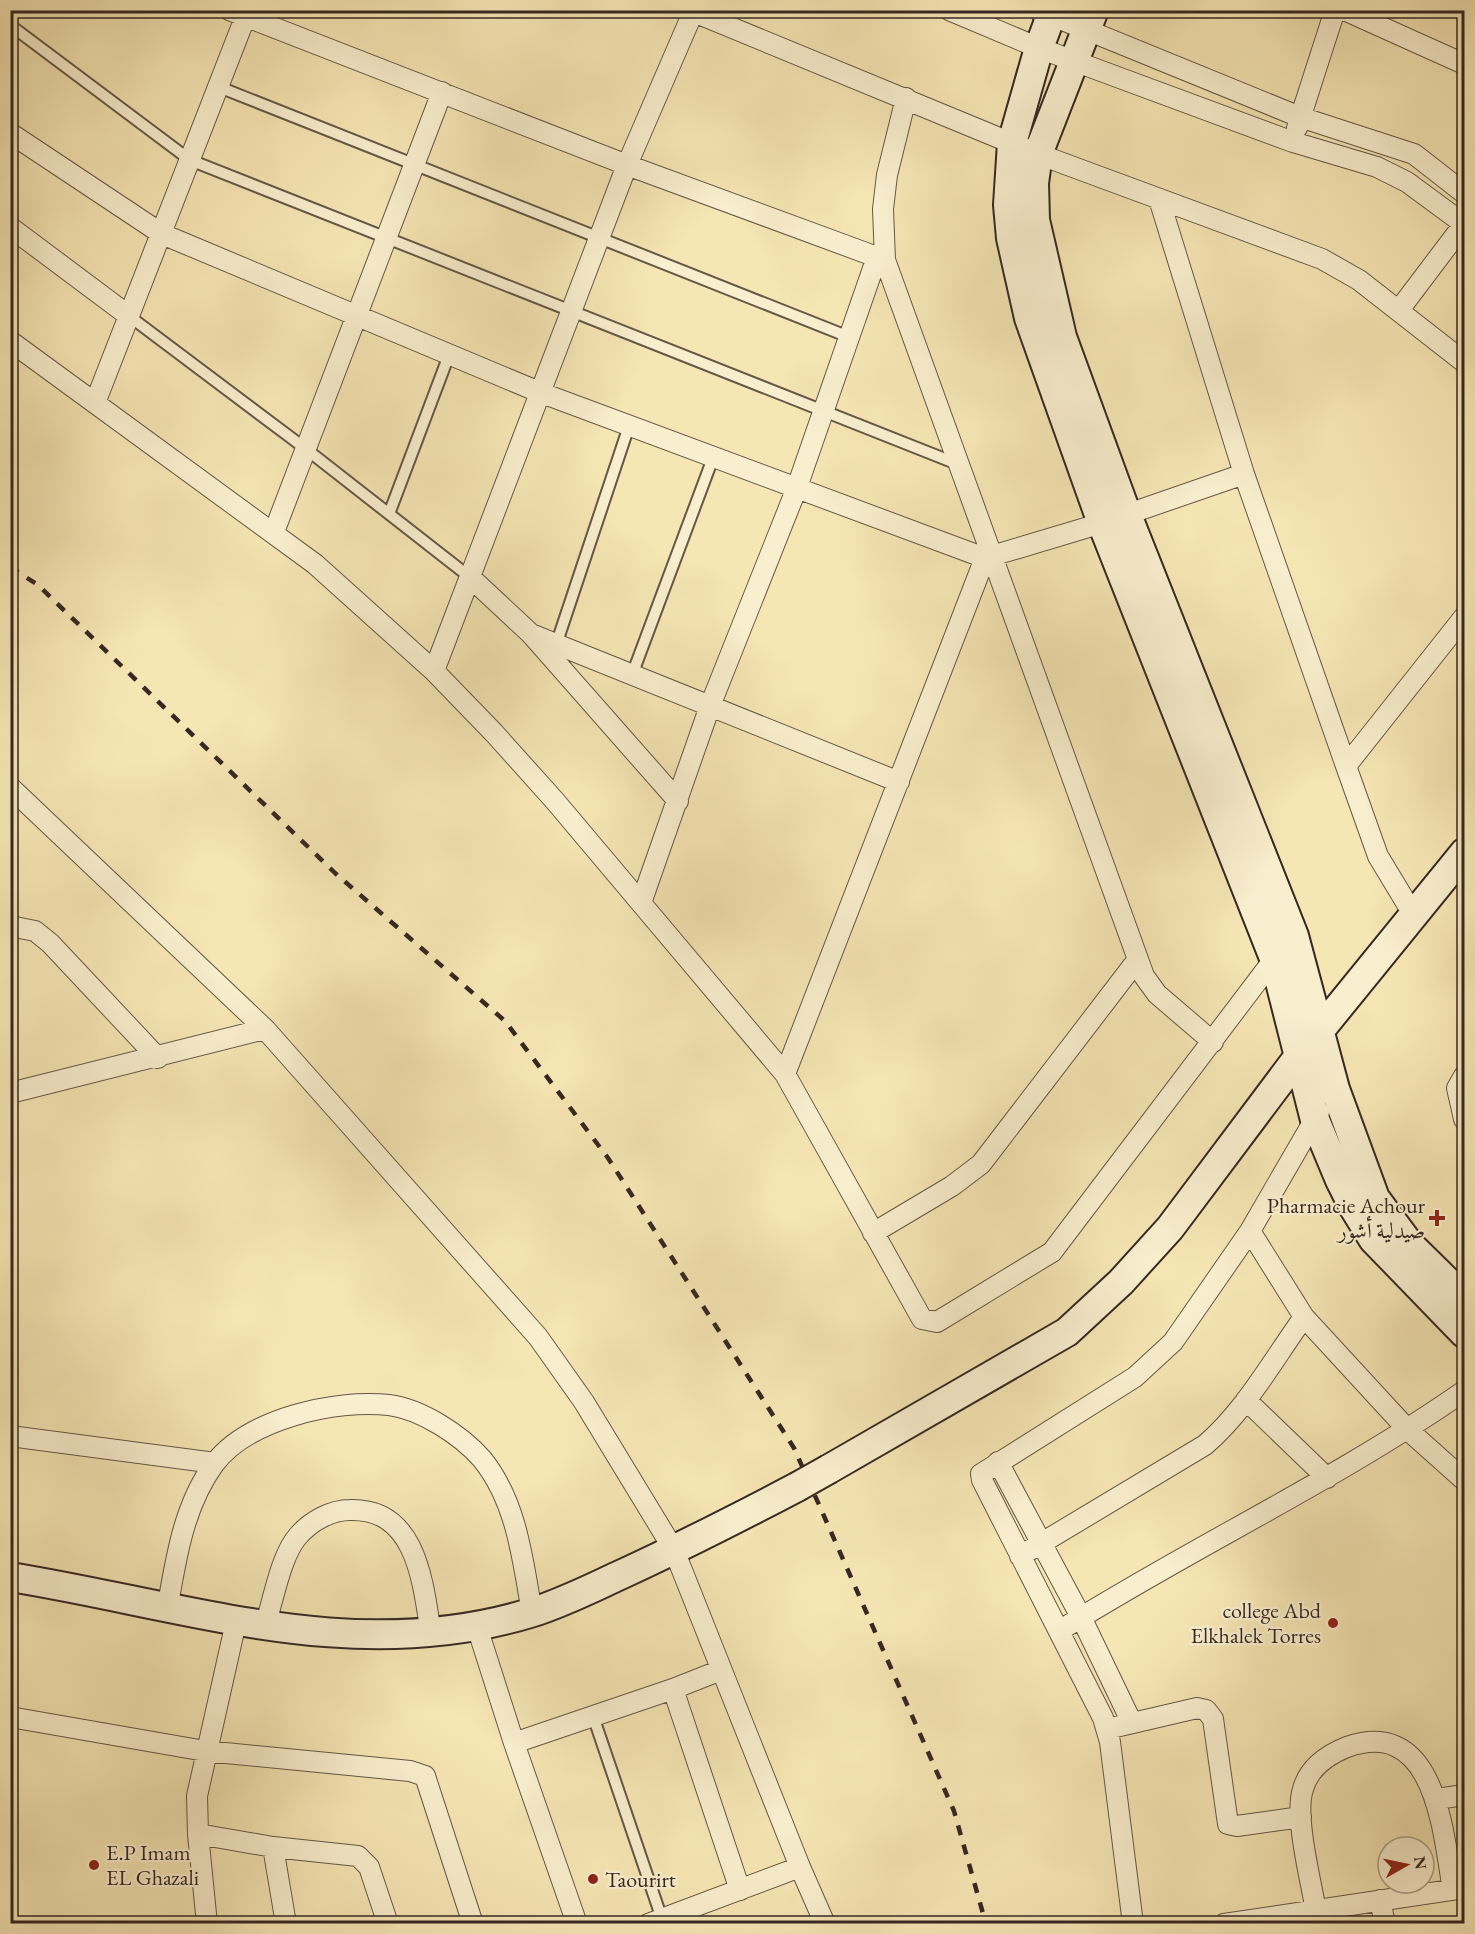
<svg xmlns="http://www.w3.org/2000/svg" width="1475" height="1934" font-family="'EB Garamond',Amiri,serif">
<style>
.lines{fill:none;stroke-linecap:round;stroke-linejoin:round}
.lane-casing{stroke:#655848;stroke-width:14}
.street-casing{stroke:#655848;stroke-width:22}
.secondary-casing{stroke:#352824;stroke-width:32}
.lane{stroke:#f9efce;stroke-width:10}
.street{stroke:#f9efce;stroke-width:20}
.secondary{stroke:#f9efce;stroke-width:28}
.rail{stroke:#352824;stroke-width:4.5;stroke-dasharray:10 10;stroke-linecap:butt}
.secondary-bridge-casing{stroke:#352824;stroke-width:32;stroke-linecap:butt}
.secondary-bridge{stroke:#f9efce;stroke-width:28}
.poi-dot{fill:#8f2418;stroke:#f9efce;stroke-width:2}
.labels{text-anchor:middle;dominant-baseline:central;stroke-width:4.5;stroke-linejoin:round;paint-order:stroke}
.poi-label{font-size:22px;fill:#352824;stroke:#f9efce;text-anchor:end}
</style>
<rect width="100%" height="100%" fill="#f6e6b4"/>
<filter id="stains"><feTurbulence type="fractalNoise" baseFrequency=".00333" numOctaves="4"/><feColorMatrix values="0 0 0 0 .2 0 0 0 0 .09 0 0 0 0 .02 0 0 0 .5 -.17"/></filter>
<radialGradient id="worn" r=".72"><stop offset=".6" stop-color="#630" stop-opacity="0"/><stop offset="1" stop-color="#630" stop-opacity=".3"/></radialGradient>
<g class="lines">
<g class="lane-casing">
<path id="lane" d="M10,25l180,135 770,305
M219,87l630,250
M129,316l177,133 165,129
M389,514l60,-159
M556,645l73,-219
M632,675l81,-217
M593,1716l69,203"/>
</g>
<g class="street-casing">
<path id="street" d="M229,10l398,155 258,95 259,716 13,18 56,48
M689,10l349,144 284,105 37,21 105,82
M949,10l90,38 254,94 84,25 30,15 57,42
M1038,10l262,107 114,37 50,39
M1344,10l120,54
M1297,128l38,-118
M10,133l152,101 377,158 446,166
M1159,199l85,275 102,292 32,90 35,58
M10,227l119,89
M885,260l-2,-51 4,-34 19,-77
M1399,310l65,-86
M10,341l305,223 119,107 60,62 61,68 230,273 137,245 15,3 115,-70 226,-298
M95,403l153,-393
M274,532l168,-440
M471,578l60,56 147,167
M531,634l368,148
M434,671l193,-506 67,-155
M1346,766l118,-149
M10,787l255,242 273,308 46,65 90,148 126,317 25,57
M641,903l69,-197 86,-216 81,-233
M10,926l25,5 15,12 108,115
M785,1074l200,-516 117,-35 142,-49
M1464,1076l-7,12 7,31
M10,1093l255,-64
M1250,1231l54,86 104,113 56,50
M873,1233l79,-47 29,-22 157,-205
M1246,1400l81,78
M10,1436l205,27
M998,1462l83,155 51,106
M1020,1556l185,-111c40,-34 68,-85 99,-128
M167,1610c9,-51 16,-103 47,-146 34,-45 121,-65 175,-59 32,4 72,30 93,54 35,43 41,102 50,154
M265,1626c8,-25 16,-71 33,-90 13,-15 33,-26 52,-26 67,-2 73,73 81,124
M477,1627l37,116 63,181
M1059,1631c133,-84 276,-150 405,-240
M673,1689l48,-19
M10,1717l195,34 205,20 15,5 48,148
M1107,1729l90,-21 9,2 7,9 15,105 9,2 64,-9
M514,1743l159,-54 67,201
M1437,1799l27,-4
M198,1834l75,13
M1380,1900l5,24
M1316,1911c-5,-30 -22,-95 -13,-122 6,-22 24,-34 44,-42 89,-31 96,86 106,143
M207,1924l-9,-90 -1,-38 39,-174
M286,1924l-13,-77 85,9 11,11 19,57
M648,1924l152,-57
M1133,1924l-23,-182 -7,-24 -121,-238 -1,-6 154,-97 38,-35 77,-111 69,-119
M1224,1924l240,-36"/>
</g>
<g class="secondary-casing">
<path id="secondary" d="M1053,10l-14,38 -27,95 -4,62 3,33 18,80 73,205 172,435 41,162 25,60 14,28 19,31 91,94
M1094,10l-56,144 -4,29 1,37 27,117 65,178 167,421 41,153 40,109 35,47 54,53
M829,1469l238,-137 54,-50 49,-54 129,-172 165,-203
M10,1577c175,28 343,90 520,36 30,-9 60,-24 88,-37 61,-28 120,-58 179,-89"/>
</g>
<use href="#lane" class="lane"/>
<use href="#street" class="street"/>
<use href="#secondary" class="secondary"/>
<path class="rail" d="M10,567l28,18 297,288 170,148 103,137 186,290 160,363 32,113"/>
<g class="secondary-bridge-casing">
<path id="secondary-bridge" d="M797,1487l32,-18"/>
</g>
<use href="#secondary-bridge" class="secondary-bridge"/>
</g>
<g class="poi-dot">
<path d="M1434 1209h6v6h6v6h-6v6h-6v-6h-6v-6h6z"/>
<circle cx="1333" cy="1623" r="6"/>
<circle cx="94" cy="1865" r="6"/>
<circle cx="593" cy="1879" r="6"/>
</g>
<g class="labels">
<g class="poi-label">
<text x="1425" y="1205">Pharmacie Achour<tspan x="1425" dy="25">صيدلية أشور</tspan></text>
<text x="1321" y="1610">college Abd<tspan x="1321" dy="25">Elkhalek Torres</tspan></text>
<text x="106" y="1852" text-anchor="start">E.P Imam<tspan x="106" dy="25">EL Ghazali</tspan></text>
<text x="605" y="1879" text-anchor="start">Taourirt</text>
</g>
</g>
<rect width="1475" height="1934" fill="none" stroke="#f6e6b4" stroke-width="36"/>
<rect x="12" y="12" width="1451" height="1910" fill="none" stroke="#352824" stroke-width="3"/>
<rect x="18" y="18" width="1439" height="1898" fill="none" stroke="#352824" stroke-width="1.5"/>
<g transform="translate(1406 1865) rotate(81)"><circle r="28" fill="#f9efce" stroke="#ab9f8a" stroke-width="1.5"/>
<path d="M0-4.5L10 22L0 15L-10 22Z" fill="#8f2418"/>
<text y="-9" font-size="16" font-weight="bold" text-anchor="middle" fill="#352824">N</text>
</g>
<rect width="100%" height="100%" filter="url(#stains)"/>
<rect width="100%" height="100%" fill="url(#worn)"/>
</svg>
